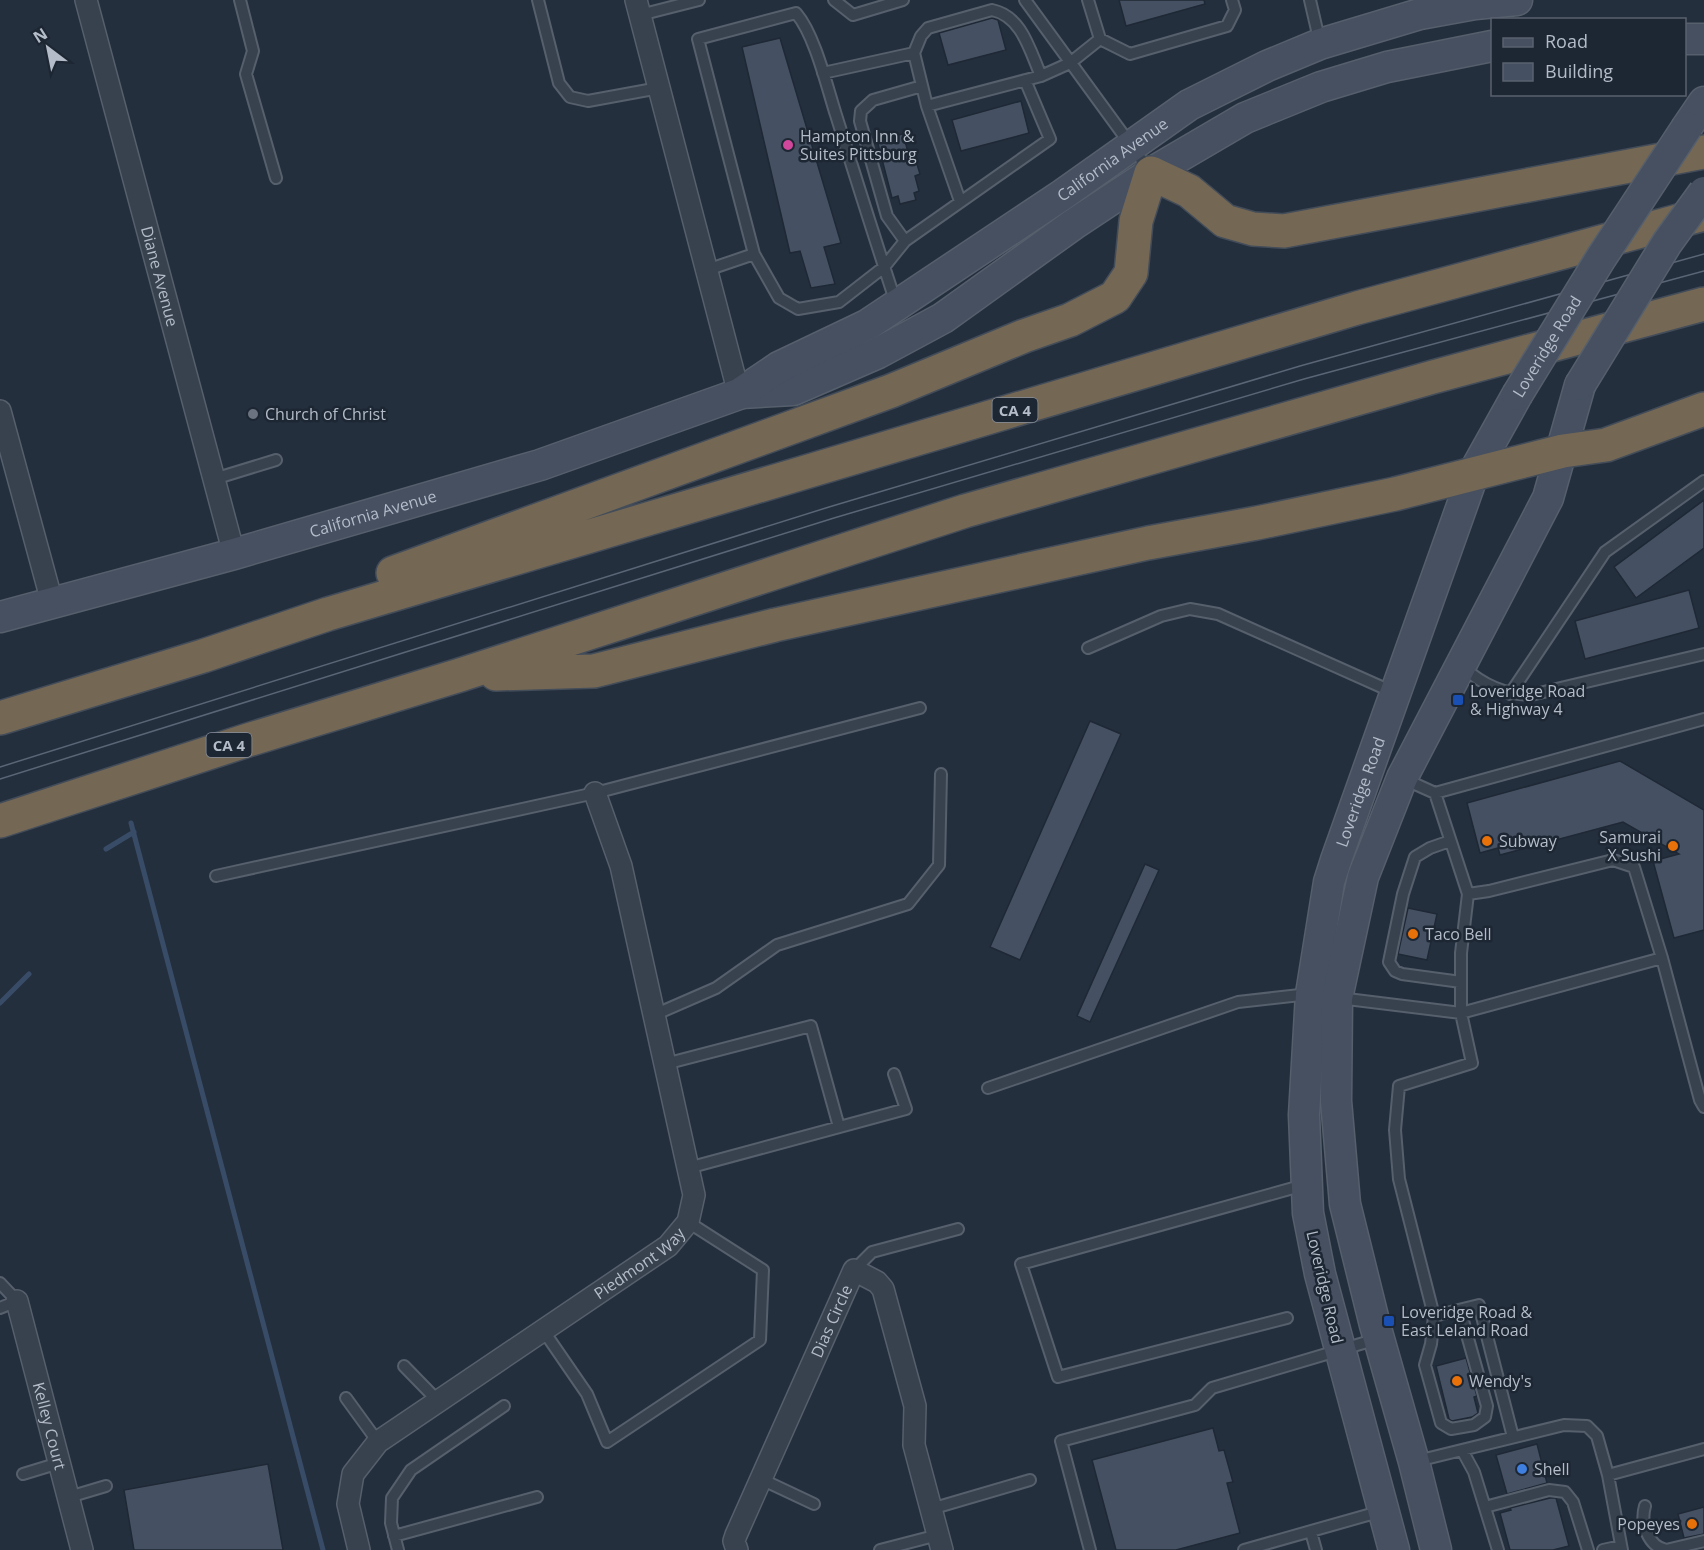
<svg xmlns="http://www.w3.org/2000/svg" width="1704" height="1550" font-family="'Open Sans',sans-serif">
<style>
.lines{fill:none;stroke-linecap:round;stroke-linejoin:round}
.stream{stroke:#394c67;stroke-width:5}
.building{fill:#455162;stroke:#1f2835;stroke-width:1.5}
.lane-casing{stroke:#565f6c;stroke-width:14}
.street-casing{stroke:#565f6c;stroke-width:24}
.secondary-casing{stroke:#565f6c;stroke-width:33}
.highway-casing{stroke:#434c59;stroke-width:36}
.lane{stroke:#38414e;stroke-width:10}
.street{stroke:#38414e;stroke-width:21}
.secondary{stroke:#465061;stroke-width:30}
.highway{stroke:#746855;stroke-width:33}
.tram{stroke:#5a6575;stroke-width:1.5}
.secondary-bridge-casing{stroke:#565f6c;stroke-width:33;stroke-linecap:butt}
.secondary-bridge{stroke:#465061;stroke-width:30}
.hotel-dot{fill:#d1479c;stroke:#1d2633;stroke-width:2}
.worship-dot{fill:#6b7280;stroke:#1d2633;stroke-width:2}
.transit-dot{fill:#1a4fb4;stroke:#1d2633;stroke-width:2}
.food-dot{fill:#e8710a;stroke:#1d2633;stroke-width:2}
.shop-dot{fill:#3f7fe0;stroke:#1d2633;stroke-width:2}
.labels{text-anchor:middle;dominant-baseline:central;stroke-width:5;stroke-linejoin:round;paint-order:stroke}
.shield{fill:#1d2633;stroke:#878f9c;stroke-width:1.5}
.shield-label{font-size:15px;font-weight:bold;fill:#b4bcc9}
.poi-label{font-size:16px;fill:#b4bcc9;stroke:#1d2633;text-anchor:start}
.street-label{font-size:16px;fill:#b4bcc9;stroke:#1d2633}
</style>
<rect width="100%" height="100%" fill="#242f3e"/>
<g class="lines">
<path class="stream" d="M131,823l192,727
M106,849l28,-17
M0,1003l29,-29"/>
</g>
<path class="building" d="M1119,0h85l1,4 -79,22z
M992,18l6,2 8,30 -58,15 -9,-32z
M780,38l61,205 -17,4 11,37 -24,4 -11,-37 -10,2 -48,-206z
M1021,101l8,32 -68,18 -9,-31z
M903,134l5,18 5,-1 7,23 -5,2 4,15 -5,2 2,7 -16,4 -2,-8 -6,2 -15,-58z
M1704,500v48l-68,50 -22,-31z
M1689,590l10,38 -114,31 -10,-38z
M1090,721l31,13 -101,226 -30,-13z
M1620,761l84,49v120l-30,8 -21,-77 26,-7 -56,-32 -123,33 -2,-7 -18,5 -13,-50z
M1145,864l14,6 -69,152 -13,-6z
M1408,908l29,6 -10,46 -29,-6z
M1466,1358l11,38 -3,1 4,16 -6,4 -20,4 -3,-2 -13,-53z
M1213,1428l6,23 5,-1 9,32 -6,1 13,50 -64,17h-60l-24,-90z
M1537,1444l10,39 -40,11 -11,-39z
M268,1464l15,86h-149l-10,-60z
M1550,1498h6l13,48 -16,4h-43l-10,-37 11,-3 -1,-2z
M1704,1507v27l-20,4 -6,-24z"/>
<g class="lines">
<g class="lane-casing">
<path id="lane" d="M240,0l13,51 -7,23 30,104
M538,0l21,83 11,14 18,4 71,-13
M834,0l19,15 50,-15
M1025,0l124,170
M1088,0l12,39
M1310,0l10,43
M640,15l59,-15
M823,73l91,-20
M927,106l114,-30 29,-13 30,-24 30,15 97,-28 8,-16 -3,-10
M960,201l-33,-95 -13,-53 7,-17 7,-8 64,-18c30,6 38,41 49,66
M905,241l-18,-25 -27,-95 1,-10 12,-11 49,-14
M707,270l47,-16
M896,303c-21,-63 -40,-125 -60,-188 -9,-28 -21,-80 -40,-102l-98,26 56,215 25,44 19,11 41,-7 45,-35 21,-26 145,-102 -25,-59
M214,479l62,-19
M1088,648l73,-32 29,-7 28,5 177,79
M1463,667c21,19 41,27 68,28l173,-41
M1510,694l95,-142 99,-71
M1404,779l31,14 33,101 21,-3 124,-31 21,7 28,91 38,142 4,7
M1435,793l269,-74
M1450,841l-20,7 -15,9 -12,37 -14,68 6,9 7,3 59,8
M216,876l379,-83 325,-85
M1468,894l-7,59v60l11,50 -73,23 -4,44 4,49 35,137 45,-11 34,132
M1339,998l122,15 201,-55
M654,1015l62,-27 61,-43 131,-41 31,-39 2,-91
M665,1064l146,-38 28,101
M988,1088l250,-86 71,-8
M688,1168l218,-59 -12,-35
M854,1270l18,-18 86,-23
M0,1283l17,18 -17,7
M1434,1316l-3,28 -6,21 16,58 10,6 23,-4 11,-8 2,-11 -27,-96
M1287,1318l-229,59 -37,-113 283,-79
M543,1330l44,64 20,48 153,-102 3,-70 -75,-48
M404,1366l34,35
M346,1398l32,44
M1462,1450l12,22 24,78
M1417,1461l147,-36 23,1 10,10 11,39 14,75
M23,1474l36,-11
M1608,1475l96,-26
M761,1479l53,25
M69,1497l37,-11
M1645,1506c-5,17 3,40 21,44
M1485,1507l64,-17 16,2 8,10 15,48
M931,1509l99,-29
M1311,1532l5,18
M394,1536l143,-39
M398,1550l-7,-27 1,-25 19,-28 93,-64
M880,1550l58,-15
M1090,1550l-29,-109 134,-36 17,-17 165,-49
M1244,1550l138,-39
M1603,1550l18,-4
M1666,1550l38,-9"/>
</g>
<g class="street-casing">
<g id="street">
<path id="s1" d="M86,0l148,554"/>
<path d="M636,0l103,394"/>
<path d="M0,411l52,191"/>
<path id="s2" d="M17,1301l65,249"/>
<path id="s3" d="M359,1550l-11,-46 5,-30 25,-32 290,-196 20,-24 6,-27 -73,-329 -26,-73"/>
<path id="s4" d="M737,1550l-3,-9 2,-6 118,-265 23,12 6,7 32,117 -1,39 28,105"/>
</g>
</g>
<g class="secondary-casing">
<g id="secondary">
<path d="M1684,39h20"/>
<path d="M1687,127l17,-25"/>
<path d="M741,393l52,-3 85,-37 65,-35 131,-94 77,-51 94,-55 76,-31 66,-20 105,-21"/>
<path id="s5" d="M0,617l234,-63 306,-89 199,-71 40,-27 88,-42 195,-130 127,-90 78,-39 53,-22 100,-30 55,-10 42,-4"/>
<path id="s6" d="M1394,1550l-74,-276 -12,-61 -4,-98 7,-121 18,-112 7,-22 138,-388 43,-77"/>
<path d="M1436,1550l-22,-88 -39,-137 -30,-121 -9,-103 1,-103 26,-121 39,-99 146,-280 32,-113"/>
</g>
</g>
<g class="highway-casing">
<path id="highway" d="M393,573l498,-182 133,-55 46,-16 45,-23 16,-24 5,-52 15,-48 38,18 36,30 28,8 31,2 420,-79
M496,674l98,-3 181,-46 373,-82 109,-20 138,-29 168,-43 43,-6 98,-36
M0,718l203,-62 125,-42 1029,-306 347,-94
M0,821l248,-81 212,-65 505,-164 468,-134 271,-73"/>
</g>
<use href="#lane" class="lane"/>
<use href="#street" class="street"/>
<use href="#secondary" class="secondary"/>
<use href="#highway" class="highway"/>
<path class="tram" d="M0,767l829,-260 471,-141 404,-112
M0,779l834,-261 470,-139 400,-108"/>
<g class="secondary-bridge-casing">
<g id="secondary-bridge">
<path d="M1580,385l87,-142 37,-51"/>
<path id="s7" d="M1517,395l84,-137 86,-131"/>
</g>
</g>
<use href="#secondary-bridge" class="secondary-bridge"/>
</g>
<circle class="hotel-dot" cx="788" cy="145" r="6"/>
<circle class="worship-dot" cx="253" cy="414" r="6"/>
<g class="transit-dot">
<rect x="1452" y="694" width="12" height="12" rx="3"/>
<rect x="1383" y="1315" width="12" height="12" rx="3"/>
</g>
<g class="food-dot">
<circle cx="1487" cy="841" r="6"/>
<circle cx="1673" cy="846" r="6"/>
<circle cx="1413" cy="934" r="6"/>
<circle cx="1457" cy="1381" r="6"/>
<circle cx="1692" cy="1524" r="6"/>
</g>
<circle class="shop-dot" cx="1522" cy="1469" r="6"/>
<g class="labels">
<g class="shield">
<rect x="992.5" y="398" width="45" height="24" rx="4.5"/>
<rect x="206.5" y="733" width="45" height="24" rx="4.5"/>
</g>
<g class="shield-label">
<text x="1015" y="410">CA 4</text>
<text x="229" y="745">CA 4</text>
</g>
<g class="poi-label">
<text x="800" y="136">Hampton Inn &amp;<tspan x="800" dy="18">Suites Pittsburg</tspan></text>
<text x="265" y="414">Church of Christ</text>
<text x="1470" y="691">Loveridge Road<tspan x="1470" dy="18">&amp; Highway 4</tspan></text>
<text x="1661" y="837" text-anchor="end">Samurai<tspan x="1661" dy="18">X Sushi</tspan></text>
<text x="1499" y="841">Subway</text>
<text x="1425" y="934">Taco Bell</text>
<text x="1401" y="1312">Loveridge Road &amp;<tspan x="1401" dy="18">East Leland Road</tspan></text>
<text x="1469" y="1381">Wendy's</text>
<text x="1534" y="1469">Shell</text>
<text x="1680" y="1524" text-anchor="end">Popeyes</text>
</g>
<g class="street-label">
<text stroke="none"><textPath href="#s5" startOffset="1214">California Avenue</textPath></text>
<text stroke="none"><textPath href="#s1" startOffset="286">Diane Avenue</textPath></text>
<text stroke="none"><textPath href="#s7" startOffset="57">Loveridge Road</textPath></text>
<text stroke="none"><textPath href="#s5" startOffset="387">California Avenue</textPath></text>
<text stroke="none"><textPath href="#s6" startOffset="776">Loveridge Road</textPath></text>
<text stroke="none"><textPath href="#s3" startOffset="435">Piedmont Way</textPath></text>
<text transform="translate(1325 1287) rotate(77)">Loveridge Road</text>
<text stroke="none"><textPath href="#s4" startOffset="250">Dias Circle</textPath></text>
<text stroke="none"><textPath href="#s2" startOffset="129">Kelley Court</textPath></text>
</g>
</g>
<rect x="1491" y="18" width="195" height="78" fill="#1d2633" stroke="#59626f" stroke-width="1.5"/>
<rect x="1503" y="38" width="30" height="9" fill="#465061" stroke="#59626f" stroke-width="1.5"/>
<text x="1545" y="48" font-size="18" fill="#b4bcc9">Road</text>
<rect x="1503" y="63" width="30" height="18" fill="#455162" stroke="#59626f" stroke-width="1.5"/>
<text x="1545" y="78" font-size="18" fill="#b4bcc9">Building</text>
<g transform="translate(48 48) rotate(328)" stroke="#1d2633" stroke-width="4.5" paint-order="stroke">
<path d="M0-4.5L10 22L0 15L-10 22Z" fill="#b4bcc9"/>
<text y="-9" font-size="16" font-weight="bold" text-anchor="middle" fill="#b4bcc9">N</text>
</g>
</svg>
